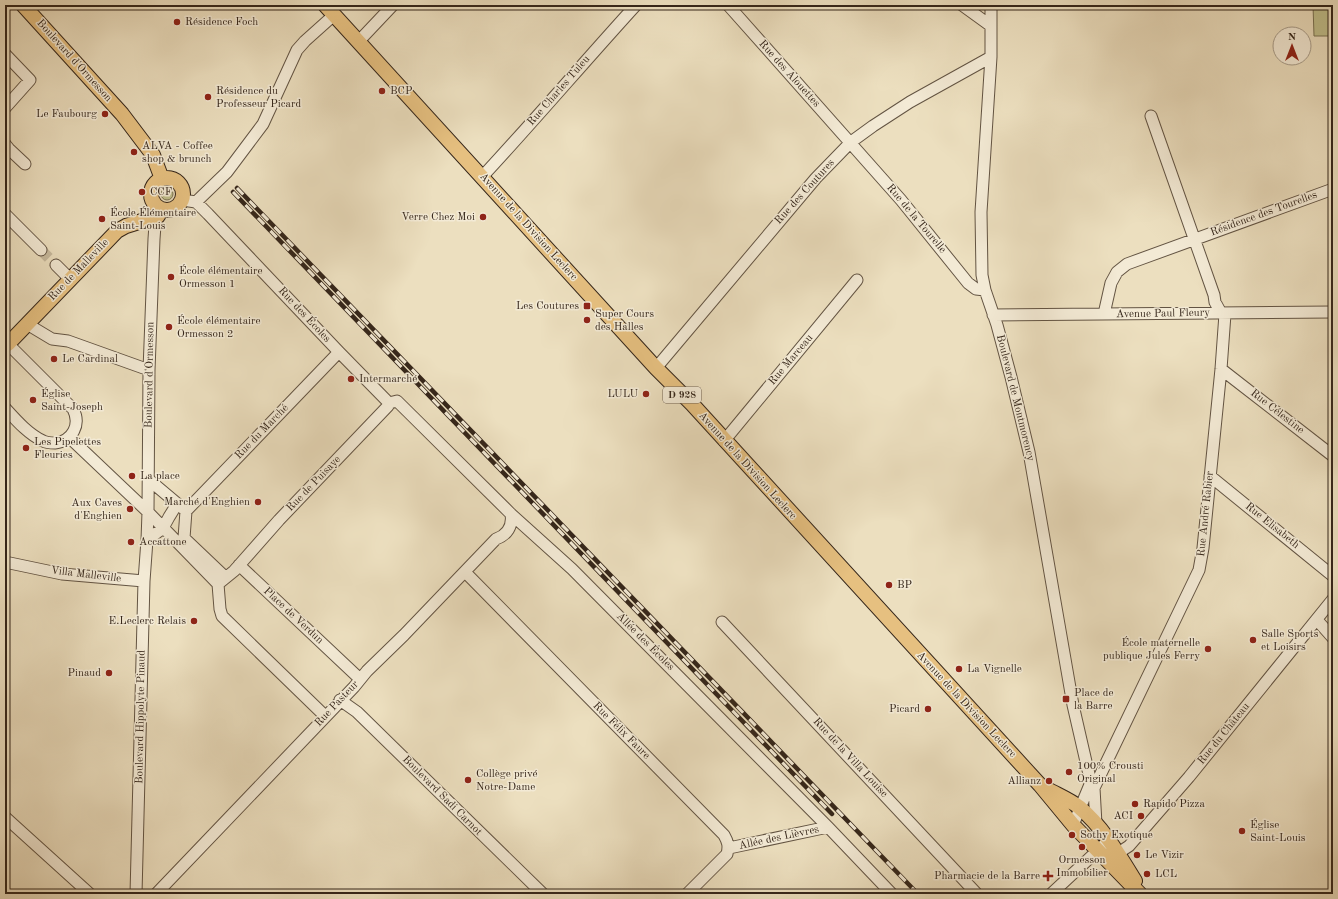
<svg xmlns="http://www.w3.org/2000/svg" width="1338" height="899" font-family="'Old Standard TT',serif">
<style>
.green{fill:#c0bf8c;stroke:#7a7253}
.lines{fill:none;stroke-linecap:round;stroke-linejoin:round}
.minor-tunnel{stroke:#c7ba9e;stroke-width:11;stroke-dasharray:11 5.5;stroke-linecap:butt}
.minor-casing{stroke:#635443;stroke-width:13}
.major-casing{stroke:#35261a;stroke-width:16}
.minor{stroke:#f3ead5;stroke-width:11}
.major{stroke:#e6c080;stroke-width:14}
.rail-casing{stroke:#35261a;stroke-width:4.5}
.rail{stroke:#f3ead5;stroke-width:3;stroke-dasharray:9;stroke-linecap:butt}
.poi-dot{fill:#8f2418;stroke:#f3ead5;stroke-width:1.5}
.labels{text-anchor:middle;dominant-baseline:central;stroke-width:3;stroke-linejoin:round;paint-order:stroke}
.shield{fill:#f3ead5;stroke:#6e6152;stroke-width:1}
.shield-label{font-size:10px;font-weight:bold;fill:#35261a}
.poi-label{font-size:11px;fill:#35261a;stroke:#f3ead5;text-anchor:start}
.street-label{font-size:11px;fill:#35261a;stroke:#f3ead5}
</style>
<rect width="100%" height="100%" fill="#ecdfbf"/>
<filter id="stains"><feTurbulence type="fractalNoise" baseFrequency=".005" numOctaves="4"/><feColorMatrix values="0 0 0 0 .2 0 0 0 0 .09 0 0 0 0 .02 0 0 0 .5 -.17"/></filter>
<radialGradient id="worn" r=".72"><stop offset=".6" stop-color="#630" stop-opacity="0"/><stop offset="1" stop-color="#630" stop-opacity=".3"/></radialGradient>
<path class="green" d="M1313,5h20v31h-19z
M161 194a6 6 0 1 1 12 0a6 6 0 1 1-12 0Z"/>
<g class="lines">
<path class="minor-tunnel" d="M41,250l15,15"/>
<g class="minor-casing">
<path id="minor" d="M728,5l173,195 67,83 8,6 9,1
M962,5l29,21
M991,5v52l-10,155 1,63 3,15 12,35 14,52 18,75 44,253 14,61 4,16 3,6 2,36
M358,42l35,-37
M5,54l25,26 -25,28
M1151,116l63,179 1,7 6,11
M5,144l4,5 16,15
M482,177c52,-56 102,-115 154,-172
M182,200l14,2 12,12 131,138 50,51
M196,202l31,-30 36,-48 34,-74 8,-9 29,-26
M5,214l36,36
M158,216l-3,9 -1,14 -5,131 -1,142 70,72 2,25 2,7 103,100
M56,265l14,14
M1104,314l7,-31 6,-11 10,-8 206,-75
M993,315l340,-3
M27,324l25,15 16,2 81,29
M656,368l160,-190 35,-36 22,-16 37,-24 81,-45
M1221,369l112,87
M389,403l8,-2 114,113 61,55 256,258 64,67
M5,408c11,12 23,26 38,33 4,2 8,2 12,2 18,-2 26,-19 18,-34l-65,-65
M70,438l78,74 -1,28
M724,441l133,-161
M1210,476l123,100
M148,479l38,32 -2,27 41,39
M186,511l153,-159
M163,528l6,-11 8,-13
M5,562l57,12 82,7
M239,565l121,114
M465,572l259,263c4,7 5,11 3,19l-40,40
M218,584l16,-13 45,-51 109,-114 1,-3
M1317,620l16,18
M722,622l255,272
M340,700l17,12 186,182
M1094,788l105,-218 4,-22 18,-179 4,-55
M5,817l85,77
M1073,825l18,-43
M729,848l99,-21
M1112,857l17,-11 60,-69 144,-178
M136,894l8,-313 3,-41 16,-12
M156,894l198,-207 13,-16 37,-36 92,-96c11,-4 17,-13 15,-25
M1051,894l58,-54"/>
</g>
<g class="major-casing">
<path id="major" d="M23,5l99,109 31,41 9,24
M325,5l331,363 36,36 348,381 33,40 67,69
M151 194a16 16 0 1 1 32 0a16 16 0 1 1-32 0Z
M5,345l3,-1 109,-113 9,-5 32,-10 3,-7
M1047,789c11,6 23,11 32,18 24,20 40,48 56,74"/>
</g>
<use href="#minor" class="minor"/>
<use href="#major" class="major"/>
<g class="rail-casing">
<path id="rail" d="M237,188l681,706
M233,192l599,622"/>
</g>
<use href="#rail" class="rail"/>
</g>
<g class="poi-dot">
<circle cx="177" cy="22" r="4"/>
<circle cx="382" cy="91" r="4"/>
<circle cx="208" cy="97" r="4"/>
<circle cx="105" cy="114" r="4"/>
<circle cx="134" cy="152" r="4"/>
<circle cx="142" cy="192" r="4"/>
<circle cx="483" cy="217" r="4"/>
<circle cx="102" cy="219" r="4"/>
<circle cx="171" cy="277" r="4"/>
<rect x="583" y="302" width="8" height="8" rx="2"/>
<circle cx="587" cy="320" r="4"/>
<circle cx="169" cy="327" r="4"/>
<circle cx="54" cy="359" r="4"/>
<circle cx="351" cy="379" r="4"/>
<circle cx="646" cy="394" r="4"/>
<circle cx="33" cy="400" r="4"/>
<circle cx="26" cy="448" r="4"/>
<circle cx="132" cy="476" r="4"/>
<circle cx="258" cy="502" r="4"/>
<circle cx="130" cy="509" r="4"/>
<circle cx="131" cy="542" r="4"/>
<circle cx="889" cy="585" r="4"/>
<circle cx="194" cy="621" r="4"/>
<circle cx="1253" cy="640" r="4"/>
<circle cx="1208" cy="649" r="4"/>
<circle cx="959" cy="669" r="4"/>
<circle cx="109" cy="673" r="4"/>
<rect x="1062" y="695" width="8" height="8" rx="2"/>
<circle cx="928" cy="709" r="4"/>
<circle cx="1069" cy="772" r="4"/>
<circle cx="468" cy="780" r="4"/>
<circle cx="1049" cy="781" r="4"/>
<circle cx="1135" cy="804" r="4"/>
<circle cx="1141" cy="816" r="4"/>
<circle cx="1242" cy="831" r="4"/>
<circle cx="1072" cy="835" r="4"/>
<circle cx="1082" cy="847" r="4"/>
<circle cx="1137" cy="855" r="4"/>
<circle cx="1147" cy="874" r="4"/>
<path d="M1046 870h4v4h4v4h-4v4h-4v-4h-4v-4h4z"/>
</g>
<g class="labels">
<rect class="shield" x="663" y="387" width="38" height="16" rx="3"/>
<g class="shield-label">
<text x="682" y="395">D 928</text>
</g>
<g class="poi-label">
<text x="185" y="22">Résidence Foch</text>
<text x="216" y="91">Résidence du<tspan x="216" dy="13">Professeur Picard</tspan></text>
<text x="390" y="91">BCP</text>
<text x="97" y="114" text-anchor="end">Le Faubourg</text>
<text x="142" y="146">ALVA - Coffee<tspan x="142" dy="13">shop &amp; brunch</tspan></text>
<text x="150" y="192">CCF</text>
<text x="110" y="213">École Élémentaire<tspan x="110" dy="13">Saint-Louis</tspan></text>
<text x="475" y="217" text-anchor="end">Verre Chez Moi</text>
<text x="179" y="271">École élémentaire<tspan x="179" dy="13">Ormesson 1</tspan></text>
<text x="579" y="306" text-anchor="end">Les Coutures</text>
<text x="595" y="314">Super Cours<tspan x="595" dy="13">des Halles</tspan></text>
<text x="177" y="321">École élémentaire<tspan x="177" dy="13">Ormesson 2</tspan></text>
<text x="62" y="359">Le Cardinal</text>
<text x="359" y="379">Intermarché</text>
<text x="41" y="394">Église<tspan x="41" dy="13">Saint-Joseph</tspan></text>
<text x="638" y="394" text-anchor="end">LULU</text>
<text x="34" y="442">Les Pipelettes<tspan x="34" dy="13">Fleuries</tspan></text>
<text x="140" y="476">La place</text>
<text x="250" y="502" text-anchor="end">Marché d'Enghien</text>
<text x="122" y="503" text-anchor="end">Aux Caves<tspan x="122" dy="13">d'Enghien</tspan></text>
<text x="139" y="542">Accattone</text>
<text x="897" y="585">BP</text>
<text x="186" y="621" text-anchor="end">E.Leclerc Relais</text>
<text x="1261" y="634">Salle Sports<tspan x="1261" dy="13">et Loisirs</tspan></text>
<text x="1200" y="643" text-anchor="end">École maternelle<tspan x="1200" dy="13">publique Jules Ferry</tspan></text>
<text x="967" y="669">La Vignelle</text>
<text x="101" y="673" text-anchor="end">Pinaud</text>
<text x="1074" y="693">Place de<tspan x="1074" dy="13">la Barre</tspan></text>
<text x="920" y="709" text-anchor="end">Picard</text>
<text x="1077" y="766">100% Crousti<tspan x="1077" dy="13">Original</tspan></text>
<text x="476" y="774">Collège privé<tspan x="476" dy="13">Notre-Dame</tspan></text>
<text x="1041" y="781" text-anchor="end">Allianz</text>
<text x="1143" y="804">Rapido Pizza</text>
<text x="1133" y="816" text-anchor="end">ACI</text>
<text x="1250" y="825">Église<tspan x="1250" dy="13">Saint-Louis</tspan></text>
<text x="1080" y="835">Sothy Exotique</text>
<text x="1145" y="855">Le Vizir</text>
<text x="1082" y="860" text-anchor="middle">Ormesson<tspan x="1082" dy="13">Immobilier</tspan></text>
<text x="1155" y="874">LCL</text>
<text x="1040" y="876" text-anchor="end">Pharmacie de la Barre</text>
</g>
<g class="street-label">
<text transform="translate(74 61) rotate(48)">Boulevard d'Ormesson</text>
<text transform="translate(789 74) rotate(48)">Rue des Alouettes</text>
<text transform="translate(559 91) rotate(-49)">Rue Charles Tuleu</text>
<text transform="translate(805 192) rotate(-48)">Rue des Coutures</text>
<text transform="translate(1264 214) rotate(-20)">Résidence des Tourelles</text>
<text transform="translate(916 219) rotate(50)">Rue de la Tourelle</text>
<text transform="translate(528 227) rotate(48)">Avenue de la Division Leclerc</text>
<text transform="translate(79 270) rotate(-46)">Rue de Malleville</text>
<text transform="translate(1163 314) rotate(-1)">Avenue Paul Fleury</text>
<text transform="translate(304 315) rotate(47)">Rue des Écoles</text>
<text transform="translate(791 360) rotate(-50)">Rue Marceau</text>
<text transform="translate(150 375) rotate(-89)">Boulevard d'Ormesson</text>
<text transform="translate(1015 398) rotate(76)">Boulevard de Montmorency</text>
<text transform="translate(1277 412) rotate(38)">Rue Célestine</text>
<text transform="translate(262 432) rotate(-46)">Rue du Marché</text>
<text transform="translate(747 466) rotate(48)">Avenue de la Division Leclerc</text>
<text transform="translate(314 484) rotate(-46)">Rue de Puisaye</text>
<text transform="translate(1206 514) rotate(-84)">Rue André Rabier</text>
<text transform="translate(1272 526) rotate(39)">Rue Elisabeth</text>
<text transform="translate(86 575) rotate(7)">Villa Malleville</text>
<text transform="translate(293 616) rotate(43)">Place de Verdun</text>
<text transform="translate(645 642) rotate(45)">Allée des Écoles</text>
<text transform="translate(337 704) rotate(-47)">Rue Pasteur</text>
<text transform="translate(966 705) rotate(47)">Avenue de la Division Leclerc</text>
<text transform="translate(141 717) rotate(-89)">Boulevard Hippolyte Pinaud</text>
<text transform="translate(621 731) rotate(45)">Rue Félix Faure</text>
<text transform="translate(1224 734) rotate(-51)">Rue du Château</text>
<text transform="translate(850 758) rotate(47)">Rue de la Villa Louise</text>
<text transform="translate(442 796) rotate(45)">Boulevard Sadi Carnot</text>
<text transform="translate(779 838) rotate(-12)">Allée des Lièvres</text>
</g>
</g>
<rect width="1338" height="899" fill="none" stroke="#ecdfbf" stroke-width="20"/>
<rect x="6" y="6" width="1326" height="887" fill="none" stroke="#35261a" stroke-width="2"/>
<rect x="10" y="10" width="1318" height="879" fill="none" stroke="#35261a"/>
<g transform="translate(1292 46)"><circle r="19" fill="#f3ead5" stroke="#a79c8a"/>
<path d="M0-3L7 15L0 10L-7 15Z" fill="#8f2418"/>
<text y="-6" font-size="11" font-weight="bold" text-anchor="middle" fill="#35261a">N</text>
</g>
<rect width="100%" height="100%" filter="url(#stains)"/>
<rect width="100%" height="100%" fill="url(#worn)"/>
</svg>
